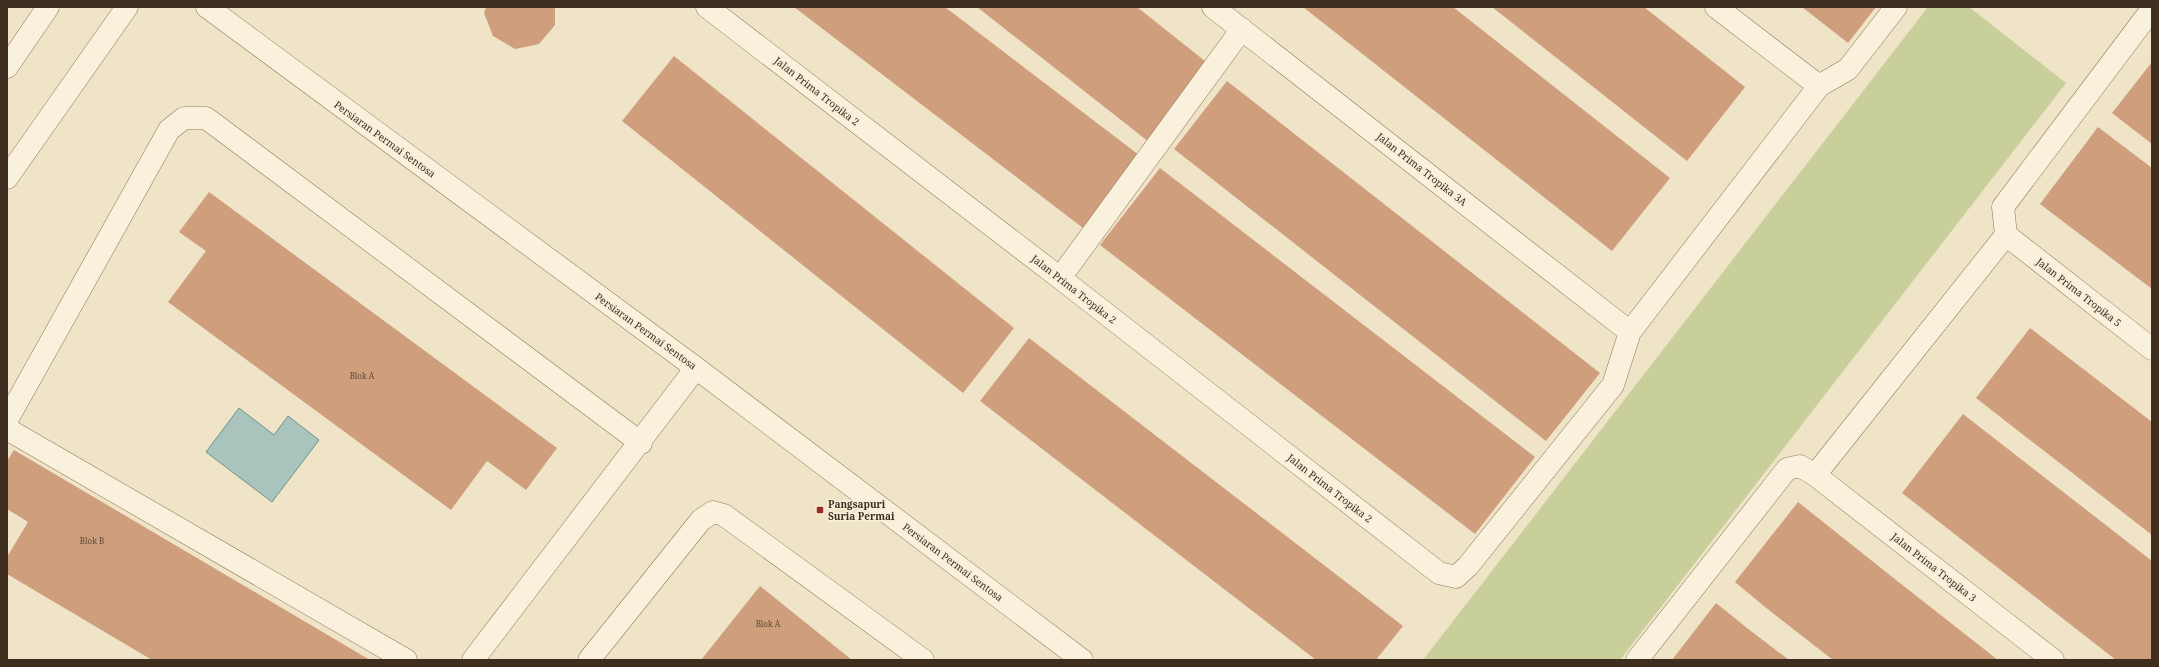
<svg xmlns="http://www.w3.org/2000/svg" width="2159" height="667" font-family="'Noto Serif',serif">
<style>
.green{fill:#c9cf9b}
.water{fill:#a9c4bc;stroke:#6f938a}
.building{fill:#cf9f7d}
.lines{fill:none;stroke-linecap:round;stroke-linejoin:round}
.minor-casing{stroke:#8d765c;stroke-width:23}
.minor{stroke:#faf1dc;stroke-width:22}
.poi-dot{fill:#9e2a2b;stroke:#f7eed8;stroke-width:1.5}
.labels{text-anchor:middle;dominant-baseline:central;stroke-width:3.5;stroke-linejoin:round;paint-order:stroke}
.number-label{font-size:8px;fill:#624a37}
.street-label{font-size:10px;fill:#3d2e20;stroke:#f7eed8}
.poi-label{font-size:10px;font-weight:bold;fill:#3d2e20;stroke:#f7eed8;text-anchor:start}
</style>
<rect width="100%" height="100%" fill="#f0e4c8"/>
<path class="green" d="M1928,7h41l97,76 -446,577h-197z"/>
<path class="water" d="M239,408l35,27 14,-19 31,24 -47,62 -66,-50z"/>
<path class="building" d="M486,7h69v18l-16,19 -24,5 -22,-13 -9,-23z
M794,7h151l194,148 -56,73z
M977,7h160l73,58 -61,77z
M1303,7h150l217,171 -58,73z
M1492,7h152l101,80 -58,74z
M1802,7h74l-28,36z
M674,56l340,272 -51,65 -341,-272z
M2152,62v82l-40,-31z
M1227,81l373,292 -54,68 -372,-292z
M2098,127l54,41v121l-112,-85z
M1160,168l375,289 -60,77 -375,-289z
M209,192l348,256 -31,42 -39,-29 -36,49 -283,-208 38,-51 -27,-19z
M2030,328l122,94v113l-176,-137z
M1029,338l374,288 -27,34h-60l-336,-259z
M1963,414l189,147v99h-36l-214,-167z
M14,450l356,210h-218l-145,-86v-17l21,-35 -21,-13v-48z
M1798,502l93,74 107,84h-165l-68,-53 -30,-25z
M760,586l92,74h-151z
M1716,603l31,25 42,32h-117z"/>
<g class="lines">
<g class="minor-casing">
<path id="minor" d="M207,7l489,361 386,292
M707,7l353,271 379,295 17,4 12,-11 145,-181 17,-53 189,-246 29,-17 48,-62
M1213,7l417,325
M1716,7l103,79
M7,67l41,-60
M7,178l120,-171
M2006,235l146,114
M1060,278l182,-249
M7,420l162,-290 15,-12h22l435,325
M7,429l399,231
M1815,475l191,-240 -3,-28 149,-198
M473,660l223,-292
M589,660l112,-140 12,-8 11,3 199,145
M1637,660l150,-191 13,-3 15,9 238,185"/>
</g>
<use href="#minor" class="minor"/>
</g>
<rect class="poi-dot" x="816" y="506" width="8" height="8" rx="2"/>
<g class="labels">
<g class="number-label">
<text x="362" y="375">Blok A</text>
<text x="92" y="540">Blok B</text>
<text x="768" y="623">Blok A</text>
</g>
<g class="street-label">
<text transform="translate(817 91) rotate(38)">Jalan Prima Tropika 2</text>
<text transform="translate(385 139) rotate(36)">Persiaran Permai Sentosa</text>
<text transform="translate(1422 169) rotate(38)">Jalan Prima Tropika 3A</text>
<text transform="translate(1074 289) rotate(38)">Jalan Prima Tropika 2</text>
<text transform="translate(2079 292) rotate(38)">Jalan Prima Tropika 5</text>
<text transform="translate(646 331) rotate(36)">Persiaran Permai Sentosa</text>
<text transform="translate(1330 488) rotate(38)">Jalan Prima Tropika 2</text>
<text transform="translate(953 562) rotate(37)">Persiaran Permai Sentosa</text>
<text transform="translate(1934 567) rotate(38)">Jalan Prima Tropika 3</text>
</g>
<g class="poi-label">
<text x="828" y="504">Pangsapuri<tspan x="828" dy="12">Suria Permai</tspan></text>
</g>
</g>
<rect width="2159" height="667" fill="none" stroke="#3d2e20" stroke-width="16"/>
</svg>
